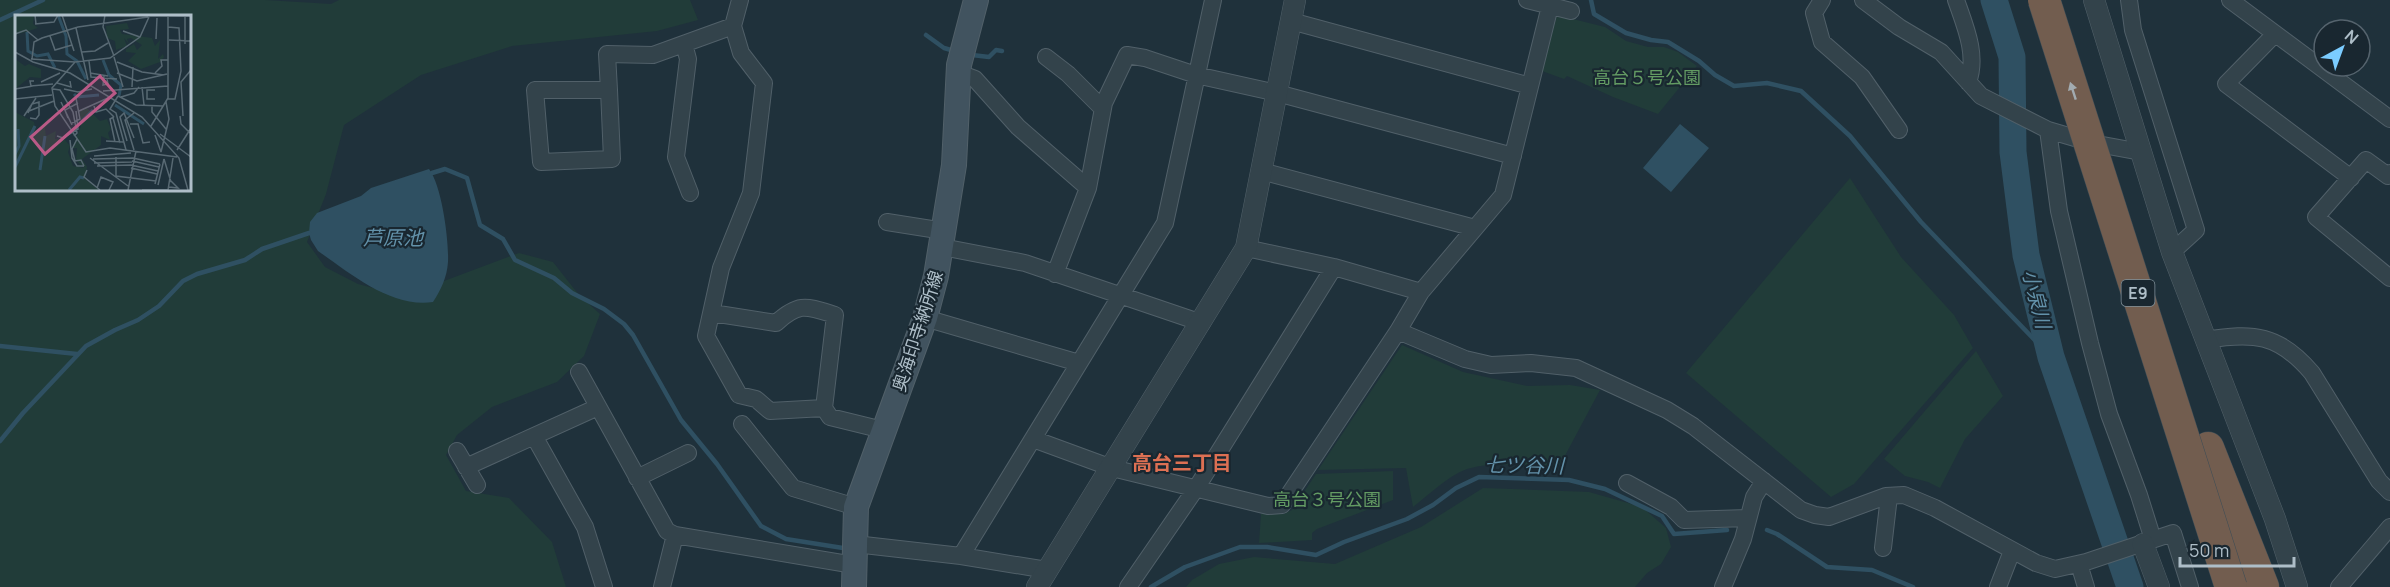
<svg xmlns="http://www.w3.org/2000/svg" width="2390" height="587" font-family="Manrope,'Noto Sans JP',sans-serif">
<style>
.green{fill:#213c39;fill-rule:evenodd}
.water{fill:#2f5062}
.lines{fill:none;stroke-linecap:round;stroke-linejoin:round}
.stream{stroke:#2f5062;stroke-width:4.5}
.river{stroke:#2f5062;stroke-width:27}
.minor-casing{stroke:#516069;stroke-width:18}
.tertiary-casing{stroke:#516069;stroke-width:22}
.secondary-casing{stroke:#516069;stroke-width:26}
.motorway-casing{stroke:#3e4d56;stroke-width:33}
.minor{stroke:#33434b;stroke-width:16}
.tertiary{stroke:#33434b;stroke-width:21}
.secondary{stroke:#41535f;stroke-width:24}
.motorway{stroke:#725d4f;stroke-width:32}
.motorway-bridge-casing{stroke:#3e4d56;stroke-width:33;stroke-linecap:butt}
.motorway-bridge{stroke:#725d4f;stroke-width:32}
.oneway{fill:#a2abb0}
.labels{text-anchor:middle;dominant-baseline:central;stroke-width:4.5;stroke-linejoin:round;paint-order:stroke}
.shield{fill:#192730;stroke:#81919a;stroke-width:1.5}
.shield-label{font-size:16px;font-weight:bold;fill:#aebec8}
.park-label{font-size:18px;fill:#639b63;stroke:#192730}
.street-label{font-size:18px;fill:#aebec8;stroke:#192730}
.water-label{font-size:20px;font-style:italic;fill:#6392aa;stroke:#192730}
.neighbourhood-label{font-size:20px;font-weight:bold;fill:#dd7053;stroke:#192730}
.inset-river{fill:none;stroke:#2f5062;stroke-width:3}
.inset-road{fill:none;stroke:#586973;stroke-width:1.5}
.view{fill:#ba5a87;fill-opacity:0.15;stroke:#ba5a87;stroke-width:3}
.inset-edge{fill:none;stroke:#aebec8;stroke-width:3}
</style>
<rect width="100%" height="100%" fill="#1f313b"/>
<path class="green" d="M0,0h265l66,4 8,-4h351l8,20 -41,11 -145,15 -91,29 -77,50 -18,69 -19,48 18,25 33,17 46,12 115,-43 34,9 26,33 21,19 -16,42 -27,26 -65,25 -35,28 -11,20 20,36 43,7 43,44 14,45h-566zM16,16h173v173h-173z
M1557,15l48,12 21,14 22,6h16l14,5 19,14 -39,48 -45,-17 -46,-21 -3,3 -22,-8z
M1850,178l51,79 53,58 19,33 -119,136 -23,13 -145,-124z
M1402,345l61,27 64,14 43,-1 30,5 -40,75c-31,4 -74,-7 -102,8 -16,9 -31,23 -45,34l-7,-39 -88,2z
M1976,351l27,45 -38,43 -25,49 -12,-6 -23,-6 -21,-17z
M1393,471v29l-76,29 -5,4v7l-53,3 2,-29h23l8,-4 24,-36z
M1483,488l106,4 53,15 24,21 5,19 -10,17 -14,9 -12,14h-449l6,-7 27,-16 35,-7 81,7 86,-37z"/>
<path class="water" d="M1680,124l29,24 -38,44 -28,-24z
M429,169c13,17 20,72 19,93 -1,15 -7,28 -15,40 -42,6 -82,-28 -115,-51l-7,-11 -2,-7 1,-11 7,-9 44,-17 10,-8z"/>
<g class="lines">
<path class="stream" d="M1591,0l3,14 32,19 25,7 17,2 31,19 16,14 19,11 33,-3 34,8 49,45 71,86 130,135
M0,20l43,-20
M926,35l18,13 7,2
M972,55l17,2 7,-7 6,1
M432,173l13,-4 22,9 13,47 23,14 12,21 39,18 18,15 32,16 20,15 9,11 48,85 36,44 44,62 25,13 57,9
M0,346l77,8
M0,441l23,-28 63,-67 29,-16 23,-10 21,-14 24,-25 14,-7 48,-14 17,-11 47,-16
M1767,530l10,4 50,33 45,3 41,17
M1151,587l34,-20 55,-20h27l49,8 28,-13 63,-23 26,-14 23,-17 23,-11 90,3 36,9 57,27 12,18 53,-4"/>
<path class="river" d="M1994,0l18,57 1,95 13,103 25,102 79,230"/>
<g class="minor-casing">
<path id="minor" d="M740,0l-7,26 8,27 23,30 -13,110 -30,75 -15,68 33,59 17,4 14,12 54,-3 6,9 53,13
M1527,0l44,11
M1822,0l-8,13 8,29 40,35 37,53
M1863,0l36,27 42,25 40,44 67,34 44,13 49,9
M1956,0c9,26 22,55 12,82
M2129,0l4,30 63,200 -24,22
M2230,0l160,119
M1291,21l239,65
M2275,34l-49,50 125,94
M684,44l4,15 -12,98 14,36
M1046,57l22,17 35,35
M959,73l16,6 43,48 70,61
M609,90l3,69 -71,3 -6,-72h74l-2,-36 46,1 80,-29
M2048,130l11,81 31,132 19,71 30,81 11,35
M1261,171l214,57
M2390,173l-2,3 -22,-16 -50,57 74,61
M887,222l57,9
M942,247l83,16 177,60
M1246,248l88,19 87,25
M1055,274l33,-86 16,-85 23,-48 18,3 51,17 81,18 236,63
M712,313l64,10c23,-21 30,-17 59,-8l-11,93
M925,318l154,45
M1398,331l67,28 26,6 40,-2 45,5 91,42 26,16 108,84 14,5 14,2 57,-21 18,-1 31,13 101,55 19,6 31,-7 87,-29 17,54
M2206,340c47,-8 73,-6 106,33l67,108 11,11
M579,372l88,159 8,4 179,30
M742,424l51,64 63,19
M534,436l51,91 19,60
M1033,439l79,29 156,38 14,-1 116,-174 23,-39 82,-97 47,-189
M457,451l20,34
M466,467l132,-60
M637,478l51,-25
M1627,483l44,24 13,13 64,-2
M855,544l106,12 86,14
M1883,548l6,-52
M961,556l204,-333 48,-223
M2079,564l7,23
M662,587l13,-52
M1128,587l69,-100 137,-220
M1723,587l20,-48 11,-42 10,-16
M1998,587l14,-36
M2339,587l51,-60"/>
</g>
<g class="tertiary-casing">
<path id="tertiary" d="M2094,0l78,252 103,267 22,68
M2143,544l16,43
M1037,587l209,-339 49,-248"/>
</g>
<g class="secondary-casing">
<path id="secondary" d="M854,587l2,-80 69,-189 11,-42 18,-111 5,-100 17,-65"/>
</g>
<g class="motorway-casing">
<path id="motorway" d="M2208,448l55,139"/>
</g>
<use href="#minor" class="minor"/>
<use href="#tertiary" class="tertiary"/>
<use href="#secondary" class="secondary"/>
<use href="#motorway" class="motorway"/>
<g class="motorway-bridge-casing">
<path id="motorway-bridge" d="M2044,0l187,587"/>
</g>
<use href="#motorway-bridge" class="motorway-bridge"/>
</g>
<defs><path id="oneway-solid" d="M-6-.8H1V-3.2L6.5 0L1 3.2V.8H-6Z" transform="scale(1.5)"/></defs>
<use class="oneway" href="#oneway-solid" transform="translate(2073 91) rotate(-108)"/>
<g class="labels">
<rect class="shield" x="2121.5" y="280" width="33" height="26" rx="4.5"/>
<g class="shield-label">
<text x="2138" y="293">E9</text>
</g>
<g class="park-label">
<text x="1647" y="77">高台５号公園</text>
<text x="1327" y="499">高台３号公園</text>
</g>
<g class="street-label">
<text transform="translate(917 331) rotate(-72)">奥海印寺納所線</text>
</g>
<g class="water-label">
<text x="393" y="237">芦原池</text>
<text transform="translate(2037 299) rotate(76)">小泉川</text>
<text transform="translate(1524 465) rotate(1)">七ツ谷川</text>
</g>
<g class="neighbourhood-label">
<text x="1182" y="462">高台三丁目</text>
</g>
</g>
<g transform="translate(15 15)">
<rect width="176" height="176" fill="#1f313b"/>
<path d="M0,0h19l-1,9 5,4 -23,7zM112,8l2,6 -9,1 2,4 30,4 3,8 5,-6 -2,19 5,-5 1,3 -4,5 -19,7 -13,-8 8,-8 -10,-1v-3l8,-5 3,6 5,-5 -11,-7 -4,1 2,5 -5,-6 3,8 -11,4 -1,-9 -8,-3 -1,-12zM0,44l10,7 4,-2 12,5v9l-11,-1 -15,12zM72,93l13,13 7,-2 4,10 -3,4 2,7 -9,-4v9l-19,14 5,8 -2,12 14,11h-84v-78l19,10 2,9 12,-13 3,2 -6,8 1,8 10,-5 -1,8 10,1 5,6 -2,6 5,14 11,2 -8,-8 1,-12h-5l9,-22 -1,-15z" fill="#213c39"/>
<path class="inset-river" d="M43,0l8,21 1,18 10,7 9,18M12,17l1,19 9,5 11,-2 7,14M88,45l6,15 12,10 -2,11M59,79l3,3 22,-2M100,90l29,19M64,109l14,-14M0,139l4,-8 -1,-17M0,152l20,-41M25,155l5,-34M54,175l11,-13 4,1"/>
<path class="inset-road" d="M47,0l12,36M90,0l-2,12 11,29M133,0l43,1M20,9l19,-2 4,-7M21,9l-1,-9h22M61,13l12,52M108,16l17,6M0,19l11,-4 12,10M35,21l5,14 17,-5M141,24l1,-21M154,25l22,1M170,29v-27M0,37l18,10 37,11 72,44 37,41 9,32M67,37l13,-1 13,-8M99,42l9,30M16,44l44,3 35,-4 30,-21 9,-20M17,44l2,-17 8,-4 36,-11 70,-10M74,46l2,16 26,2M60,47l-23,26 3,18 31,46 24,-4 67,9M102,47l25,10 22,3M75,58l18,3M102,58l20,8 30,-7M140,58l7,-7 -1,-6h7M89,61l-1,9 5,-1 -1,-5M19,66h-4l1,5 22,-2M26,67l19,-9M42,68l14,4 -1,-6M117,72l1,-20M127,72l2,18M0,74l18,-3M38,74l7,1 13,22 4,21 -3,3M49,74l14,3 14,-3M140,75h-8v9h8M88,76l65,-5M103,81l-8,13 6,4 10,37M103,81l18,9 27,1M106,82l13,-4 5,-6M0,84l37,-4M153,84h7l6,-28 -2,-43 -11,-1M46,87l11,23M137,90v7l14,17M79,91l2,6 10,-3 8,8M14,96l25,-10M64,96l29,-13M13,98l4,-9 7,-2v13l-3,4 -6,-1M9,101l12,-18M165,101l1,8 9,9M168,101l-2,-34 10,-12M99,102l-4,2 5,23M53,103l-3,-8 13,-7M98,103l7,25M57,108l8,-4 -4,-21M115,109h8l5,19 7,-1M136,111l17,-28v-81M145,119l31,23M140,120l6,17M42,121l6,2 15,-9 -2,-18M62,124l-5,10 3,12 6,-1 3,6M55,125l2,18 5,8h7M91,126l18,1M112,126l-7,-24 4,-4 10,25M119,135l-9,-30 9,-7M162,135l14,-22M146,137l8,-33 -3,-17M79,141l37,-3M101,142v19l40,5M75,143l38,28M78,144l40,-1 27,6M149,144l7,23M117,146l27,6M79,148l38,-1M116,150l27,6M82,151l34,-1M116,153l26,6M72,155l-3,7 16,13M140,169l5,-20M143,170l6,-26M154,172l9,1 -7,-7M82,173l4,-11 12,5 -4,8M113,175l8,-39M127,175h26M153,175l5,-32"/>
<path class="view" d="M85,61l15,17 -70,61 -14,-17z"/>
<rect width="176" height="176" class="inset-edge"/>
</g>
<g transform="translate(2342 48) rotate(41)"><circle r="28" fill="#192730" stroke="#55636d" stroke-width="1.5"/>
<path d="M0-4.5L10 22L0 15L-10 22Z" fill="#7bccff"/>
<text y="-9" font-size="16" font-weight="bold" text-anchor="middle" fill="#aebec8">N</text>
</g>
<path d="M2180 557v9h114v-9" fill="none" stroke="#aebec8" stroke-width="3"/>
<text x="2189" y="557" font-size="18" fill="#aebec8" stroke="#192730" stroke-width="4.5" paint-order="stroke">50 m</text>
</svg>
